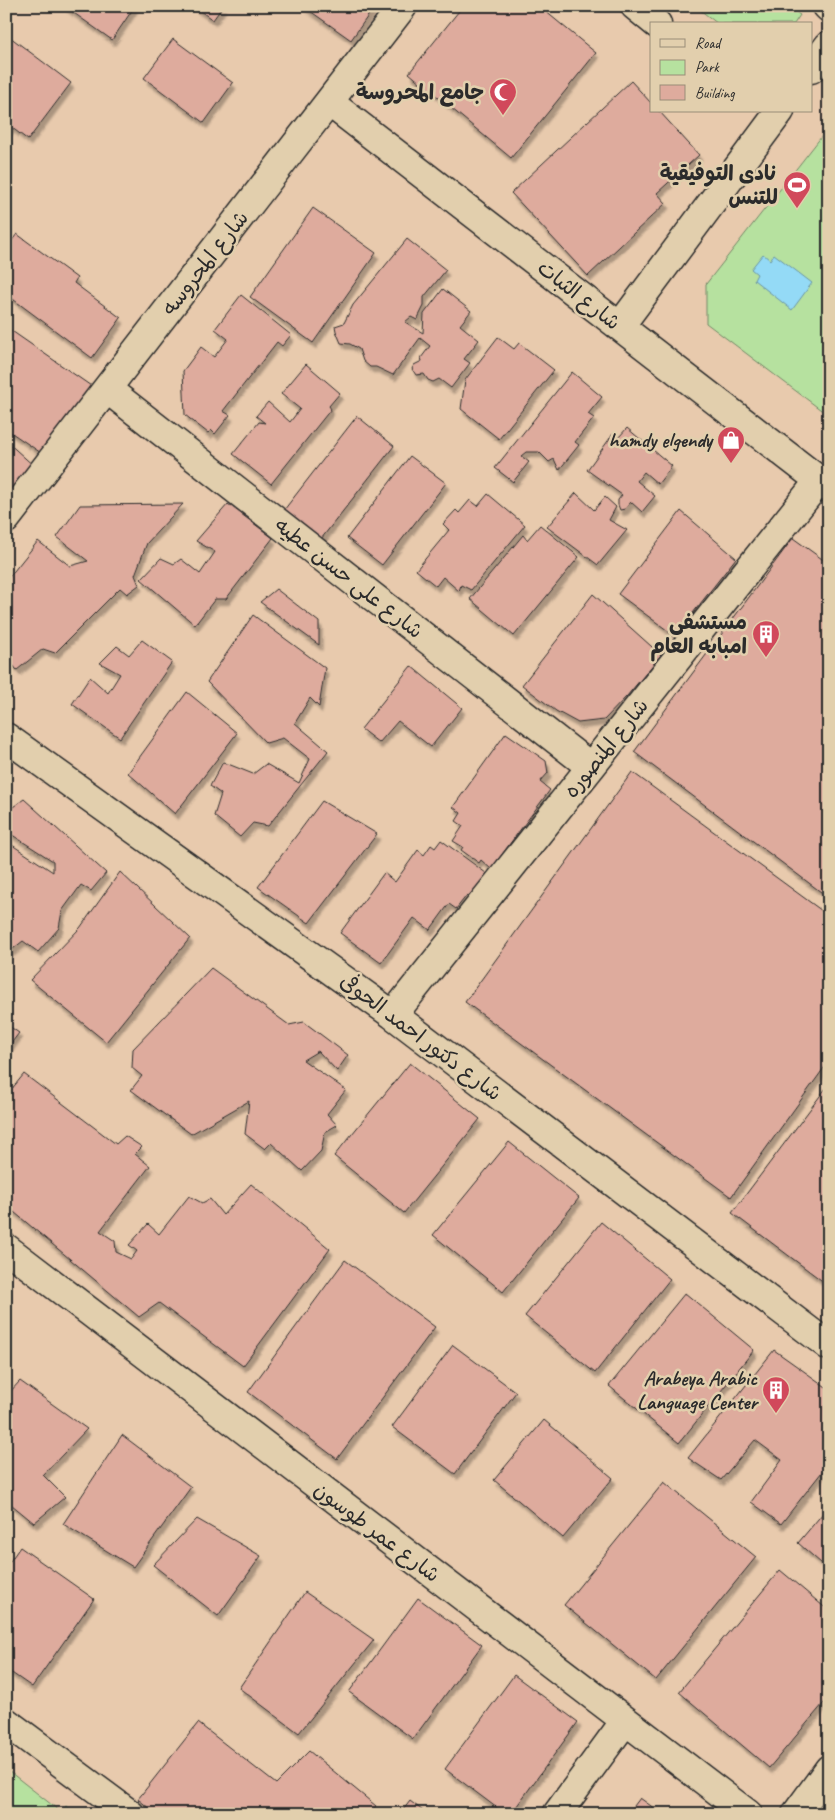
<svg xmlns="http://www.w3.org/2000/svg" width="835" height="1820" font-family="Caveat,'Playpen Sans Arabic',sans-serif">
<style>
.green{fill:#b6e19f;stroke:#708665}
.water{fill:#94daf6;stroke:#6a94a5}
.building{fill:#deab9d;stroke:#2b2b2b;filter:url(#shadow)}
.lines{fill:none;stroke-linecap:round;stroke-linejoin:round}
.minor-casing{stroke:#2b2b2b;stroke-width:31}
.minor{stroke:#e2cfad;stroke-width:28}
.labels{text-anchor:middle;dominant-baseline:central;stroke-width:5;stroke-linejoin:round;paint-order:stroke}
.poi-label{font-size:21px;font-weight:bold;fill:#2b2b2b;stroke:#e2cfad;text-anchor:end}
.street-label{font-size:21px;fill:#2b2b2b;stroke:#e2cfad}
</style>
<defs>
<filter id="shadow"><feDropShadow dx="3" dy="5.5" stdDeviation="1" flood-color="#0004"/></filter>
</defs>
<rect width="100%" height="100%" fill="#e8caad"/>
<filter id="ink" filterUnits="userSpaceOnUse"><feTurbulence type="fractalNoise" baseFrequency=".02" numOctaves="2"/><feDisplacementMap in="SourceGraphic" scale="10" xChannelSelector="R" yChannelSelector="G"/><feConvolveMatrix kernelMatrix="1 2 1 2 8 2 1 2 1" color-interpolation-filters="sRGB"/></filter>
<g filter="url(#ink)">
<path class="green" d="M695,6h93l12,9 -6,9h-76z
M829,127v289l-123,-93v-39z
M6,1769l55,43 5,-6 10,8h-70z"/>
<path class="water" d="M763,254l7,6 4,-6 38,29 -20,27 -38,-30 3,-6 -6,-5z"/>
<path class="building" d="M64,6h71l-23,34z
M193,6h30l-10,14z
M303,6h72l-24,34z
M463,6h76l57,47 -85,105 -102,-85z
M6,34l65,49 -43,57 -17,-13 -5,6z
M173,39l60,44 -29,40 -60,-45z
M631,81l20,22v8h8l40,44 -42,38 9,10 -78,73 -77,-83z
M313,208l63,45 -63,90 -63,-46z
M17,234l60,44 -3,5 47,35 -29,40 -86,-64v-46z
M407,239l39,31 -22,27v9l-7,14 -6,-3 -6,5 18,11 1,-19 19,-25 28,22 -11,14 19,15 -15,19 6,4 -19,25 -12,-9 -6,3 -5,-2 -4,-6 -8,1 -4,-6 2,-4 8,-4 -1,-3 9,-12 -10,-8 -27,37 -17,-8h-6l-7,-6 -4,-12 -9,-5 -9,-1 -5,-12 -1,-5 9,-3 9,-18z
M241,295l50,40 -9,11 -5,-4 -54,69 7,4 -15,19 -4,-4 -3,3 -23,-18 -2,-44 18,-24 13,10 14,-18 -13,-10z
M6,327l88,61 -47,69 -41,-28z
M498,337l16,12 5,-6 35,27 -55,69 -38,-30 4,-29z
M306,364l34,29 -11,13 2,3 -60,75 -38,-30 26,-32 6,1 -9,-7 12,-14 22,20 10,-13 -19,-15z
M572,372l30,25 -14,17 6,4 -19,24 4,3 -20,25 -5,-11 -5,3 -10,-10h-13l-5,4 8,6 -16,20 -18,-14z
M357,416l37,30 -73,93 -37,-29z
M627,428l45,38 -14,18 -14,-12 -7,9 18,15 -13,16 -11,-10 -6,7 -5,1 -2,-5v-5l4,-5 -35,-25 26,-36 6,3z
M6,441l29,26 -29,33z
M410,456l36,27 -64,82 -35,-27z
M576,493l18,17 11,-13 11,10 -7,13 18,10 -29,35 -51,-38z
M488,494l37,31 -54,65 -10,-5 -2,6 -16,-14 -7,9 -20,-16 33,-40 -6,-6 13,-14 3,3 11,-13 8,6z
M183,504l-36,39 -12,32 4,10 -12,9 -7,-6 -65,65 -12,-4 -26,21 -11,-13v-76l32,-40 32,25 18,-5 -31,-24 23,-32z
M228,504l45,34 -47,61h-11l-20,26 -54,-46 20,-21 13,6 7,-5 19,15 15,-22 -19,-11z
M681,511l55,47 -61,78 -57,-42z
M540,525l39,32 -65,79 -44,-37 53,-64 4,5z
M793,538l36,26v334l-195,-146z
M276,589l43,33v23l-59,-43z
M593,594l68,61 -34,41 -23,24 -26,3 -22,-12 -34,-26z
M253,615l72,53 -6,39 -9,-9 -15,25 33,28 -60,75 -15,-3 -13,14 -26,-21 7,-22 -11,-8 13,-24 30,12 13,-10 33,19 11,-24 -27,-21 -17,5 -59,-61z
M142,640l30,22 -52,76 -48,-34 18,-27 18,16 12,-19 -20,-11 17,-17 12,9z
M411,666l51,42 -31,39 -33,-26 -19,22 -18,-14z
M187,692l50,41 -62,81 -47,-41z
M506,733l40,28 2,12 -8,9 10,8 -59,79 -10,-9 -2,3 -18,-13 2,-3 -10,-6 10,-15 -7,-5 5,-8 -8,-6z
M632,772l197,144v145l-98,136 -266,-195z
M24,799l82,74 -15,18 -10,-6 -19,26 -3,17 -21,24 -15,-11 -14,11 -3,-3v-108l47,31v-11l-47,-30v-19z
M322,801l55,33 -68,89 -51,-36z
M441,840l49,36 -17,24 -6,-5 -11,14 -7,-5 -19,26 -16,-12 -33,45 -41,-30 44,-60 11,9 23,-32 6,5 7,-10 4,3z
M120,872l70,66 -84,104 -76,-62 50,-52z
M211,968l78,57 15,-3 44,33 -11,16 -19,-20 -15,9 43,30 -19,24 10,11 -12,7 -4,19 -19,20 -31,-28 -6,6 -20,-15 4,-33 -58,33 -60,-44 11,-14 -10,-8 1,-19z
M6,1024l13,9 -13,17z
M410,1063l70,56 -76,94 -70,-57z
M24,1074l92,70 9,-8 17,11 -7,7 15,12 -50,65 15,10 1,11 15,7 6,-8 -8,-6 19,-21 11,10 30,-38 13,7 8,-4 13,16 28,-31 79,65 -87,117 -84,-63 -20,14 -131,-110 -2,2v-113z
M829,1084v202l-97,-73z
M509,1142l70,56 -76,94 -70,-57z
M601,1222l69,57 -75,94 -70,-57z
M345,1260l90,67 -98,132 -89,-67z
M685,1293l69,57 -75,93 -70,-57z
M453,1345l63,47 -61,82 -63,-47z
M774,1350l55,39v74l-48,61 -30,-22 31,-42 -27,-20 -34,40 -33,-22z
M20,1381l67,48 -44,46 22,22 -31,26 -28,-23v-107l2,1z
M544,1420l69,58 -50,60 -69,-58z
M122,1435l69,52 -58,80 -70,-43z
M664,1482l92,75 -100,123 -92,-75z
M829,1506v64l-31,-27z
M197,1519l64,37 -43,60 -65,-51z
M20,1547l74,52 -62,88 -26,-18v-102z
M780,1570l49,41v86l-60,71 -90,-76z
M305,1592l69,48 -75,93 -60,-45z
M418,1598l64,47 -69,94 -64,-47z
M514,1675l64,47 -67,92h-6l-60,-45z
M198,1723l78,61 33,-33 67,55 -7,8h-213l-18,-15z
M640,1798l22,16h-34z
M410,1801l17,13h-27z"/>
<g class="lines">
<g class="minor-casing">
<path id="minor" d="M635,6l22,18
M827,6l2,2
M811,69l18,-24
M329,102l500,386
M620,326l160,-215
M107,389l484,378
M6,519l397,-513
M6,737l387,278 436,331
M393,1015l426,-534
M6,1248l742,566
M6,1722l124,92
M557,1814l68,-93
M796,1814l33,-45"/>
</g>
<use href="#minor" class="minor"/>
</g>
</g>
<defs>
<g id="mosque-pin" transform="scale(1.4375)"><path d="M0 17L-7.5 6A9.5 9.5 0 1 1 7.5 6Z" fill="#d1495b" stroke="#e2cfad"/><path d="M3.5-4.9A6 6 0 1 0 3.5 4.9A5 5 0 1 1 3.5-4.9Z" fill="#fff"/></g>
<g id="stadium-pin" transform="scale(1.4375)"><path d="M0 17L-7.5 6A9.5 9.5 0 1 1 7.5 6Z" fill="#d1495b" stroke="#e2cfad"/><path d="M0-5a6.5 5 0 1 0 0 10a6.5 5 0 1 0 0-10ZM-3.5-1.8h7v3.6h-7Z" fill="#fff"/></g>
<g id="shop-pin" transform="scale(1.4375)"><path d="M0 17L-7.5 6A9.5 9.5 0 1 1 7.5 6Z" fill="#d1495b" stroke="#e2cfad"/><path d="M-5-2.5h2.3a2.7 3.5 0 0 1 5.4 0H5L5.5 6h-11ZM-1.5-2.5h3a1.5 2.3 0 0 0-3 0Z" fill="#fff"/></g>
<g id="building-pin" transform="scale(1.4375)"><path d="M0 17L-7.5 6A9.5 9.5 0 1 1 7.5 6Z" fill="#d1495b" stroke="#e2cfad"/><path d="M-4-6H4V6H1V3H-1V6H-4ZM-2.5-4.3h1.7v1.8h-1.7ZM.8-4.3h1.7v1.8H.8ZM-2.5-1h1.7V.8h-1.7ZM.8-1h1.7V.8H.8Z" fill="#fff"/></g>
</defs>
<g fill-rule="evenodd">
<use href="#mosque-pin" x="503" y="92"/>
<use href="#stadium-pin" x="797" y="185"/>
<use href="#shop-pin" x="731" y="440"/>
<use href="#building-pin" x="766" y="634"/>
<use href="#building-pin" x="776" y="1390"/>
</g>
<g class="labels">
<g class="poi-label">
<text x="484" y="92">جامع المحروسة</text>
<text x="778" y="173">نادى التوفيقية<tspan x="778" dy="24">للتنس</tspan></text>
<text x="712" y="440">hamdy elgendy</text>
<text x="747" y="622">مستشفى<tspan x="747" dy="24">امبابه العام</tspan></text>
<text x="757" y="1378">Arabeya Arabic<tspan x="757" dy="24">Language Center</tspan></text>
</g>
<g class="street-label">
<text transform="translate(205 263) rotate(-52)">شارع المحروسه</text>
<text transform="translate(579 295) rotate(38)">شارع الثبات</text>
<text transform="translate(349 578) rotate(38)">شارع على حسن عطيه</text>
<text transform="translate(606 748) rotate(-51)">شارع المنصوره</text>
<text transform="translate(421 1037) rotate(37)">شارع دكتور احمد الحوفى</text>
<text transform="translate(377 1532) rotate(37)">شارع عمر طوسون</text>
</g>
</g>
<rect width="835" height="1820" fill="none" stroke="#e2cfad" stroke-width="25"/>
<rect x="12" y="12" width="810" height="1795" fill="none" stroke="#2b2b2b" stroke-width="2" filter="url(#ink)"/>
<rect x="650" y="22" width="162" height="90" fill="#e2cfad" stroke="#998d79"/>
<rect x="660" y="39" width="25" height="8" fill="#e2cfad" stroke="#998d79"/>
<text x="695" y="48" font-size="15" fill="#2b2b2b">Road</text>
<rect x="660" y="60" width="25" height="15" fill="#b6e19f" stroke="#998d79"/>
<text x="695" y="72" font-size="15" fill="#2b2b2b">Park</text>
<rect x="660" y="85" width="25" height="15" fill="#deab9d" stroke="#998d79"/>
<text x="695" y="98" font-size="15" fill="#2b2b2b">Building</text>
</svg>
